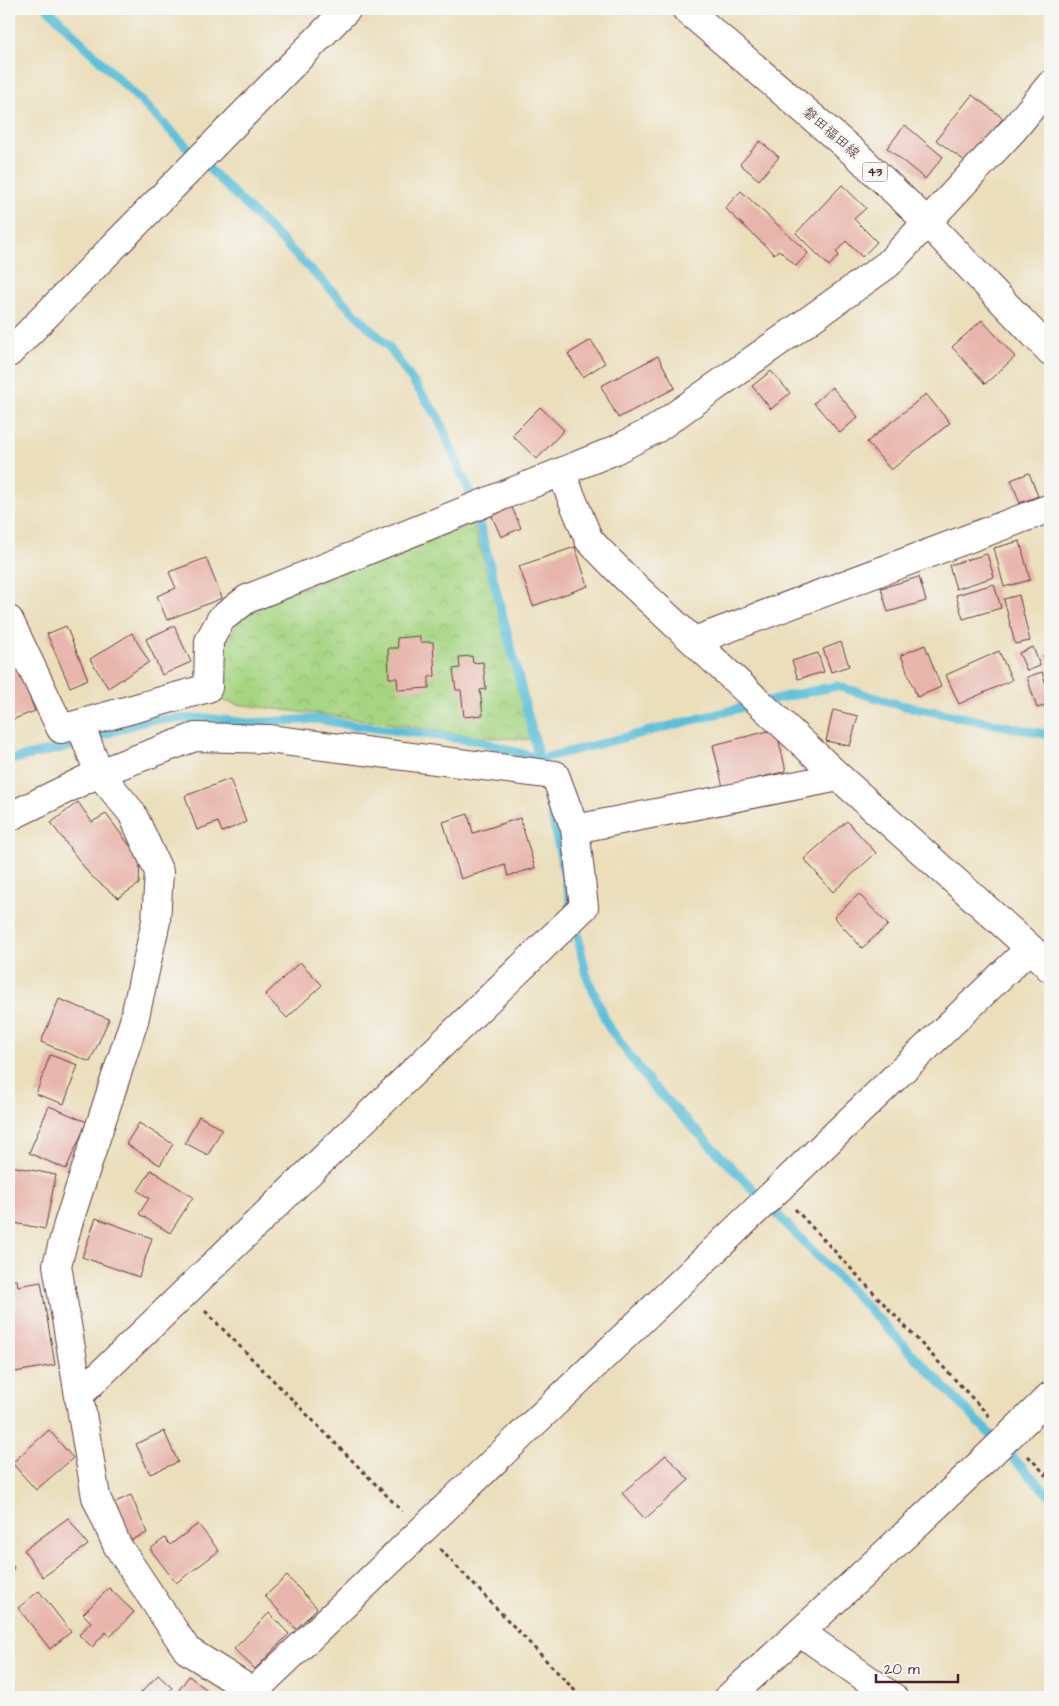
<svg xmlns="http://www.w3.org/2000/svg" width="1059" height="1706" font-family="'Architects Daughter','Klee One',sans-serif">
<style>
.park{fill:url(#park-crowns);stroke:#787a56}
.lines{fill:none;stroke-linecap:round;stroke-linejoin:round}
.stream{stroke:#5bbfd9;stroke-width:9}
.building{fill:#e8b5ac}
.minor-casing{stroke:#623c41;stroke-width:30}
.primary-casing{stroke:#623c41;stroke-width:30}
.path{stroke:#623c41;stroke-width:3;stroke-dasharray:4 4;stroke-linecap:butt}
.minor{stroke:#fff;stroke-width:28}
.primary{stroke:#fff;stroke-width:28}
.labels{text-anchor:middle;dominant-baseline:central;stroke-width:4.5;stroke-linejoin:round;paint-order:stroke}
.shield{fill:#f6f6f2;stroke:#7e6067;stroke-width:1}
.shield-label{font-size:12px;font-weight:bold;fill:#4a1f2b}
.street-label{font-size:14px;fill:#4a1f2b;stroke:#f6f6f2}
</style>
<defs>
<pattern id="park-crowns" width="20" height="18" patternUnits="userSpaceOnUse" patternTransform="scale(1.25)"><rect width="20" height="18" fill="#a6d582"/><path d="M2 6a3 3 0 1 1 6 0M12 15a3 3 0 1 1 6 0" fill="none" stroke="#90b670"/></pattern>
</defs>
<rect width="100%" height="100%" fill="#f6f6f2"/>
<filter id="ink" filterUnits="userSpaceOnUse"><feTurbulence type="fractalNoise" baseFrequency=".02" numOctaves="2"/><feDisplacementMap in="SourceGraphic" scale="10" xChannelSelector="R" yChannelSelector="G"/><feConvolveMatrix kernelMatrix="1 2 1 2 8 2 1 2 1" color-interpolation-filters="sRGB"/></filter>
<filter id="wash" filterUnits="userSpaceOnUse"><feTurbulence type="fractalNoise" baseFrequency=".0096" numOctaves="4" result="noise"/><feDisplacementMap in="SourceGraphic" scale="20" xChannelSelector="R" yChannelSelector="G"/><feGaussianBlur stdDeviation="1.12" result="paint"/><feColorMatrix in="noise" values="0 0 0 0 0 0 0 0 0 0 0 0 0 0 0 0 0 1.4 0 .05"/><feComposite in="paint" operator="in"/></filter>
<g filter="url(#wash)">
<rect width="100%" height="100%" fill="#ebdebb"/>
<path class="park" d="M473,524l66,216 -60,-3 -106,-16 -137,-17 -13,-3 -1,-36 3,-22 16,-24 31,-20z"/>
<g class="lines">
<path class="stream" d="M48,9l340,337 50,71 36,86 68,267
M9,760l62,-14 76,-26 60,-2 41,5 70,-4 26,5 135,17 61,18 243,-62 54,-11 63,19 150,30
M545,783l26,121
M575,922l11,52 22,52 42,57 400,413"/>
</g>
<g id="blocks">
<path class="building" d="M972,95l31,23 -34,46 -33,-24z
M905,125l38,32 -18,22 -38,-31z
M760,141l19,16 -20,23 -19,-16z
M842,185l24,23 -12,11 23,23 -15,15 -16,-16 -10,11 3,3 -10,11 -33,-33z
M741,191l67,62 -12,13 -17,-16 -5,4 -49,-46z
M982,320l33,37 -30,27 -33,-37z
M591,340l14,23 -22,14 -15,-23z
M658,356l17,32 -57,30 -17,-32z
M771,371l19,22 -19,16 -19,-23z
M832,387l26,30 -18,16 -26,-30z
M926,394l24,29 -59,47 -24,-28z
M540,407l24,23 -27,29 -25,-24z
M1029,473l9,23 -18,7 -9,-23z
M511,505l10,23 -20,9 -10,-23z
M1020,541l10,39 -26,7 -10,-39z
M575,547l13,39 -55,20 -14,-40z
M987,554l7,23 -38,12 -7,-24z
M206,558l16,40 -55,22 -10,-24 19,-8 -7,-16z
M919,577l7,24 -38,11 -7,-24z
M994,584l7,24 -38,11 -7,-24z
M1019,595l11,46 -15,3 -11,-45z
M66,626l22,53 -18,8 -23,-53z
M174,626l17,36 -29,13 -16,-36z
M132,633l17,29 -41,26 -18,-29z
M420,636v6h13l2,34 -6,1v11l-31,2 -1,-12h-8l-1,-30h10l-1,-10z
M841,642l8,24 -18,6 -8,-23z
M925,645l16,42 -24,10 -16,-42z
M1033,647l7,19 -13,5 -8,-18z
M999,651l13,29 -53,24 -13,-29z
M1050,652v24h-1l-6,-21z
M818,653l6,19 -26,7 -6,-18z
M472,656l1,7 10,-1 3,27 -6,1 3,25 -19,2 -3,-27h-5l-3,-21 7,-1 -1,-11z
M17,663l18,48 -26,10v-54z
M1042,672l8,26v6l-13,4 -10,-31z
M833,710l25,6 -8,30 -24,-5z
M776,729l10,42 -63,16 -10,-42z
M230,779l16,43 -24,10 -4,-10 -21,8 -12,-34z
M78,802l14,20 14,-8 34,45 -1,25 -21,14 -28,-23 -39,-52z
M468,814l5,19 47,-15 15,50 -27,8 -3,-11 -44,14 -18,-57z
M847,821l29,32 -43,39 -29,-33z
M859,894l29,31 -26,23 -28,-31z
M300,962l22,23 -35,33 -22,-23z
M59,999l50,20 -19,43 -49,-20z
M50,1055l28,10 -14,39 -28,-10z
M49,1106l38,16 -21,47 -37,-16z
M199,1116l23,13 -14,26 -23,-12z
M139,1123l34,21 -13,21 -34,-21z
M11,1166l45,9 -11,54 -36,-7v-43z
M151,1170l42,27 -23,36 -31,-19 10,-16 -11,-7z
M96,1218l56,20 -13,39 -57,-20z
M17,1280l1,6 23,-4 14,83 -46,8v-92z
M49,1430l24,28 -37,32 -24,-27z
M164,1431l14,31 -28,12 -14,-30z
M666,1455l23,25 -44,39 -23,-26z
M131,1495l16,38 -22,10 -16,-38z
M68,1518l20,27 -45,32 -19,-27z
M198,1524l21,27 -43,32 -26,-34 15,-11 5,7z
M9,1564l5,3 -5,11z
M287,1576l30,32 -21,21 -31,-33z
M109,1588l25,24 -24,25 -4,-5 -14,15 -13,-12 12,-13 -8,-8z
M39,1591l32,41 -21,17 -32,-41z
M269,1613l20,21 -34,35 -21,-20z
M158,1675l14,13 -8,9h-27z
M189,1676l22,17 -3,4h-34z"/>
</g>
</g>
<g filter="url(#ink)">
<use href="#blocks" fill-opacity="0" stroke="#623c41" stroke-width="1"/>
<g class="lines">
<g class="minor-casing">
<path id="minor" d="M9,353l338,-344
M561,472l28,68 38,39 212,198 191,171 20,20
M9,620l52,109 147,-41 1,-47 12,-22 26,-20 366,-148 43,-22 232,-165 126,-135 36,-44
M694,641l356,-133
M9,817l90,-44 -19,-49
M78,1396l506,-489 -9,-78 264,-52
M800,1632l93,65
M253,1692l777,-744
M261,1697l-74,-47 -70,-105 -21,-48 -39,-232 11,-41 66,-203 22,-100 3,-49 -27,-59 -33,-40 96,-36 73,2 287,36 20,54
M729,1697c109,-99 217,-198 321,-301"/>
</g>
<g class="primary-casing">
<path id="primary" d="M686,9l172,147 69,66 123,129"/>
</g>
<path class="path" d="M795,1209l196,209
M205,1311l197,200
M1028,1456l22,23
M440,1549l141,148"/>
<use href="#minor" class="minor"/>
<use href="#primary" class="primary"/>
</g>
</g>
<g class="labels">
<rect class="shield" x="862.5" y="162.5" width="25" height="19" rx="4"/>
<g class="shield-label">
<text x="875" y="172">43</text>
</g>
<g class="street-label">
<text transform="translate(831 133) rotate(41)">磐田福田線</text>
</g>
</g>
<rect width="1059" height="1706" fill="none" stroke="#f6f6f2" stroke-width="30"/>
<path d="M876 1674v8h82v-8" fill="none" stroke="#4a1f2b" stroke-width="2.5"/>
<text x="884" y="1674" font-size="15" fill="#4a1f2b" stroke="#f6f6f2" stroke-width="4" paint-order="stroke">20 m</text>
</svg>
